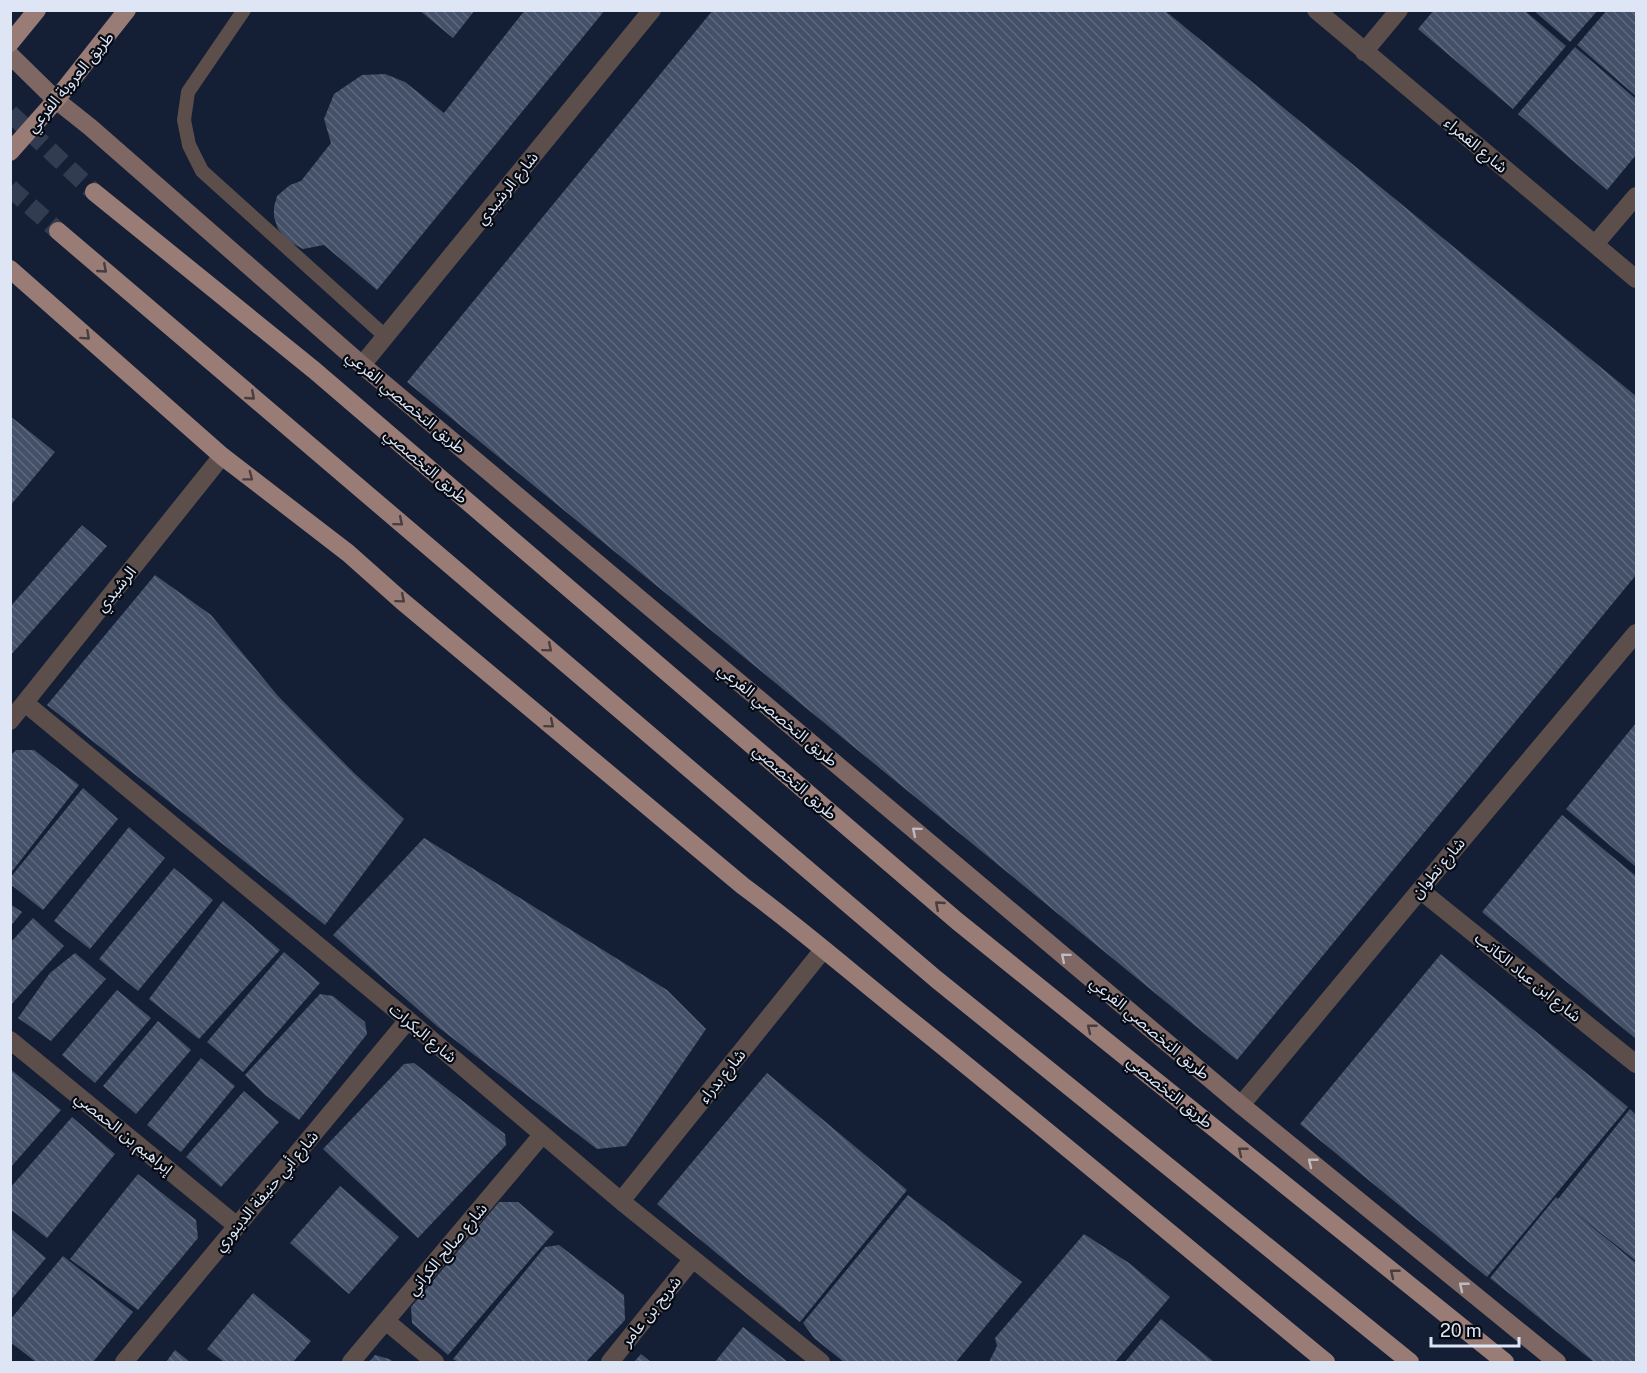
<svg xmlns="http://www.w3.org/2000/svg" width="1647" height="1373" font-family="'Public Sans','Noto Sans Arabic',sans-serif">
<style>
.building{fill:url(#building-back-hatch)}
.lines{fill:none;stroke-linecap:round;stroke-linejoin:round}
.primary-tunnel{stroke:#323c51;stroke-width:18;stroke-dasharray:18 9;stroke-linecap:butt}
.lane{stroke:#5c4e4b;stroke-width:14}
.street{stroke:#5c4e4b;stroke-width:18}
.secondary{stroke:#7f6863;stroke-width:18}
.primary{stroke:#997c76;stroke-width:18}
.oneway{stroke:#483d3f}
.oneway2{stroke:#bdbac2}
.labels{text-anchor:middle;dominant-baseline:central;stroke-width:4.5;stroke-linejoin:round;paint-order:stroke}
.street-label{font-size:16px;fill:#dee6f5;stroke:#050912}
</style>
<defs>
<pattern id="building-back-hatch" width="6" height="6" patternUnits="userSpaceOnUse" patternTransform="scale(1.5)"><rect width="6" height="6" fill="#435068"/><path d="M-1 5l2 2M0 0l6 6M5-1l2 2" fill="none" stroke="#5e697e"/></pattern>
</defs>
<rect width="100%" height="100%" fill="#141e34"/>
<path class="building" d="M419,10h56l-22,28z
M525,10h80l-228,280 -53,-45 -21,4 -15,-8 -10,-12 -4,-12v-10l3,-11 13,-11 11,-4 30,-38 -7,-24 10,-25 28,-19 23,-1 20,8 39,31z
M713,10h451l472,386v179l-399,485 -830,-678z
M1434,10h90l42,36 -53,63 -95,-80z
M1533,10h65l-28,32z
M1607,10h29v86l-59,-51z
M1575,47l61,52v56l-29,35 -89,-76z
M10,416l45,36 -45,54z
M82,525l25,21 -97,110v-49z
M155,575l56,40 67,81 76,77 50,46 -79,106 -278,-220z
M1636,723v144l-70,-58z
M16,750h18l45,35 -69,89v-118z
M83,788l35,31 -75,91 -33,-26v-6z
M1562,815l74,61v163l-154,-127z
M129,827l36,31 -75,91 -36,-28z
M424,838l243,152 39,39 -80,117 -29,3 -159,-122 -105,-92z
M174,868l39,32 -75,91 -39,-32z
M223,901l57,49 -81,89 -50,-40z
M10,904l12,8 -12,15z
M33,918l31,28 -54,60v-63z
M284,952l36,31 -77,89 -36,-30z
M75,953l31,26 -55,62 -33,-23 32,-45z
M1441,954l187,153 -141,170 -187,-153z
M117,990l34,28 -56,65 -33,-28z
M320,994l13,2 32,26 2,12 -68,86 -34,-25 -20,-20z
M158,1021l33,29 -55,64 -33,-28z
M201,1058l34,28 -54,66 -34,-27z
M414,1063l91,71 1,11 -88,93 -95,-89 81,-85z
M10,1069l51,41 -51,58z
M767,1073l140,117 -107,132 -143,-118z
M244,1091l35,31 -58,65 -35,-30z
M1630,1109l6,6v146l-68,-54 68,56v99h-42l-104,-84 66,-81 2,2z
M72,1117l43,37 -68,84 -37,-29v-21z
M138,1174l58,46 2,18 -60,72 -68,-51z
M340,1186l59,51 -50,57 -59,-51z
M908,1195l114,87 -66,80h-112l-30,-24 -11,-15z
M499,1202h19l36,30 -106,123 -36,-32 -1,-16z
M10,1228l36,30 -36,43z
M1084,1234l45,29 41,34 -55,65h-126l8,-16 -2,-8z
M559,1245l65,50 1,25 -39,42h-128l-5,-3 92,-112z
M63,1256l70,56 -40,50h-57l-26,-20v-22z
M253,1293l58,48 -18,21h-69l-17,-13z
M1161,1319l53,43h-89z
M743,1327l45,35h-73z
M175,1350l15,12h-24z
M641,1354l10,8h-17z
M375,1355l14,4 5,3h-25z"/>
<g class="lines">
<path class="primary-tunnel" d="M10,113l84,79
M10,188l48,43"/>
<path class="lane" d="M244,10l-56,82 -4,28 5,25 13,26 183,165"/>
<path class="street" d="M1316,10l320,269
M1364,52l35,-42
M1596,243l40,-47
M362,365l290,-355
M25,703l383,317 213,181 200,161
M10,721l212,-265
M1420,890l216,174
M10,1040l227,186
M1241,1105l179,-215 216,-257
M621,1201l202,-251
M387,1322l48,40
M124,1362l284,-342
M351,1362l191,-227
M610,1362l82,-102"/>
<path class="secondary" d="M10,55l46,45 34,27 272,238 879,740 316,257"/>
<path class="primary" d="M10,43l27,-33
M10,152l46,-52 71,-90
M94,192l220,178 643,551 548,441
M58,231l878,748 474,383
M10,269l212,187 126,97 54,48 341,285c57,42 111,89 166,133 141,113 278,229 417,343"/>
</g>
<defs><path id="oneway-chevron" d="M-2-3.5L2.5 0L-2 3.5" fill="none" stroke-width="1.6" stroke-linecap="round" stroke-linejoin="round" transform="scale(1.5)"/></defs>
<g class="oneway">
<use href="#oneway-chevron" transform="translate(103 269) rotate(41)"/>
<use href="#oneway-chevron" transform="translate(86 336) rotate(42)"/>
<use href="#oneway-chevron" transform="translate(251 396) rotate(41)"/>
<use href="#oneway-chevron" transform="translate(249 477) rotate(37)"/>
<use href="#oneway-chevron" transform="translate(399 522) rotate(40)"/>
<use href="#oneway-chevron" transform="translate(401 599) rotate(40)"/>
<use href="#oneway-chevron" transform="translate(548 648) rotate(40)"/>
<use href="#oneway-chevron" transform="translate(550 724) rotate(40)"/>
<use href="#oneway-chevron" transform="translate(939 905) rotate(-139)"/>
<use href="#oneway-chevron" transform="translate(1091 1028) rotate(-141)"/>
<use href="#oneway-chevron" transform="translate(1242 1151) rotate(-141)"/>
<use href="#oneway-chevron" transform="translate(1394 1273) rotate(-141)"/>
</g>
<g class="oneway2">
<use href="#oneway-chevron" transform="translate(916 831) rotate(-140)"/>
<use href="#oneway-chevron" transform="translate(1065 957) rotate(-140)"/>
<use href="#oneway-chevron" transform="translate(1312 1162) rotate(-141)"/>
<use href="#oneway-chevron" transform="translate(1463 1286) rotate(-141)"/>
</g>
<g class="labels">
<g class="street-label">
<text transform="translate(70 82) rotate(-50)">طريق العروبة الفرعي</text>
<text transform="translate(1476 145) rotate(40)">شارع القمراء</text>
<text transform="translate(507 188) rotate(-51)">شارع الرشيدي</text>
<text transform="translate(406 402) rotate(40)">طريق التخصصي الفرعي</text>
<text transform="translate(426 466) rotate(41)">طريق التخصصي</text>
<text transform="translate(116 589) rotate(-51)">الرشيدي</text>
<text transform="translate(778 715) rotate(40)">طريق التخصصي الفرعي</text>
<text transform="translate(795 782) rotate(41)">طريق التخصصي</text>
<text transform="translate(1438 868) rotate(-50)">شارع تطوان</text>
<text transform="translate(1528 977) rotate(39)">شارع ابن عباد الكاتب</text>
<text transform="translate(1150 1028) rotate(40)">طريق التخصصي الفرعي</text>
<text transform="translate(423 1033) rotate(40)">شارع البكرات</text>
<text transform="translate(722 1076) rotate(-51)">شارع بدراء</text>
<text transform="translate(1170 1092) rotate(39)">طريق التخصصي</text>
<text transform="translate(124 1133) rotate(39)">إبراهيم بن الحمصي</text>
<text transform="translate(266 1191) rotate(-50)">شارع أبي حنيفة الدينوري</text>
<text transform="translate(447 1249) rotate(-50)">شارع صالح الكراني</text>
<text transform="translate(651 1311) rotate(-51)">شريح بن عامر</text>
</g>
</g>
<rect width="1647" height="1373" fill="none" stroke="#dee6f5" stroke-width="24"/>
<path d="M1431 1337v9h88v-9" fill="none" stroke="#dee6f5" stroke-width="3"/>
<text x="1440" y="1337" font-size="18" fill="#dee6f5" stroke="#050912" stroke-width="4.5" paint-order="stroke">20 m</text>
</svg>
